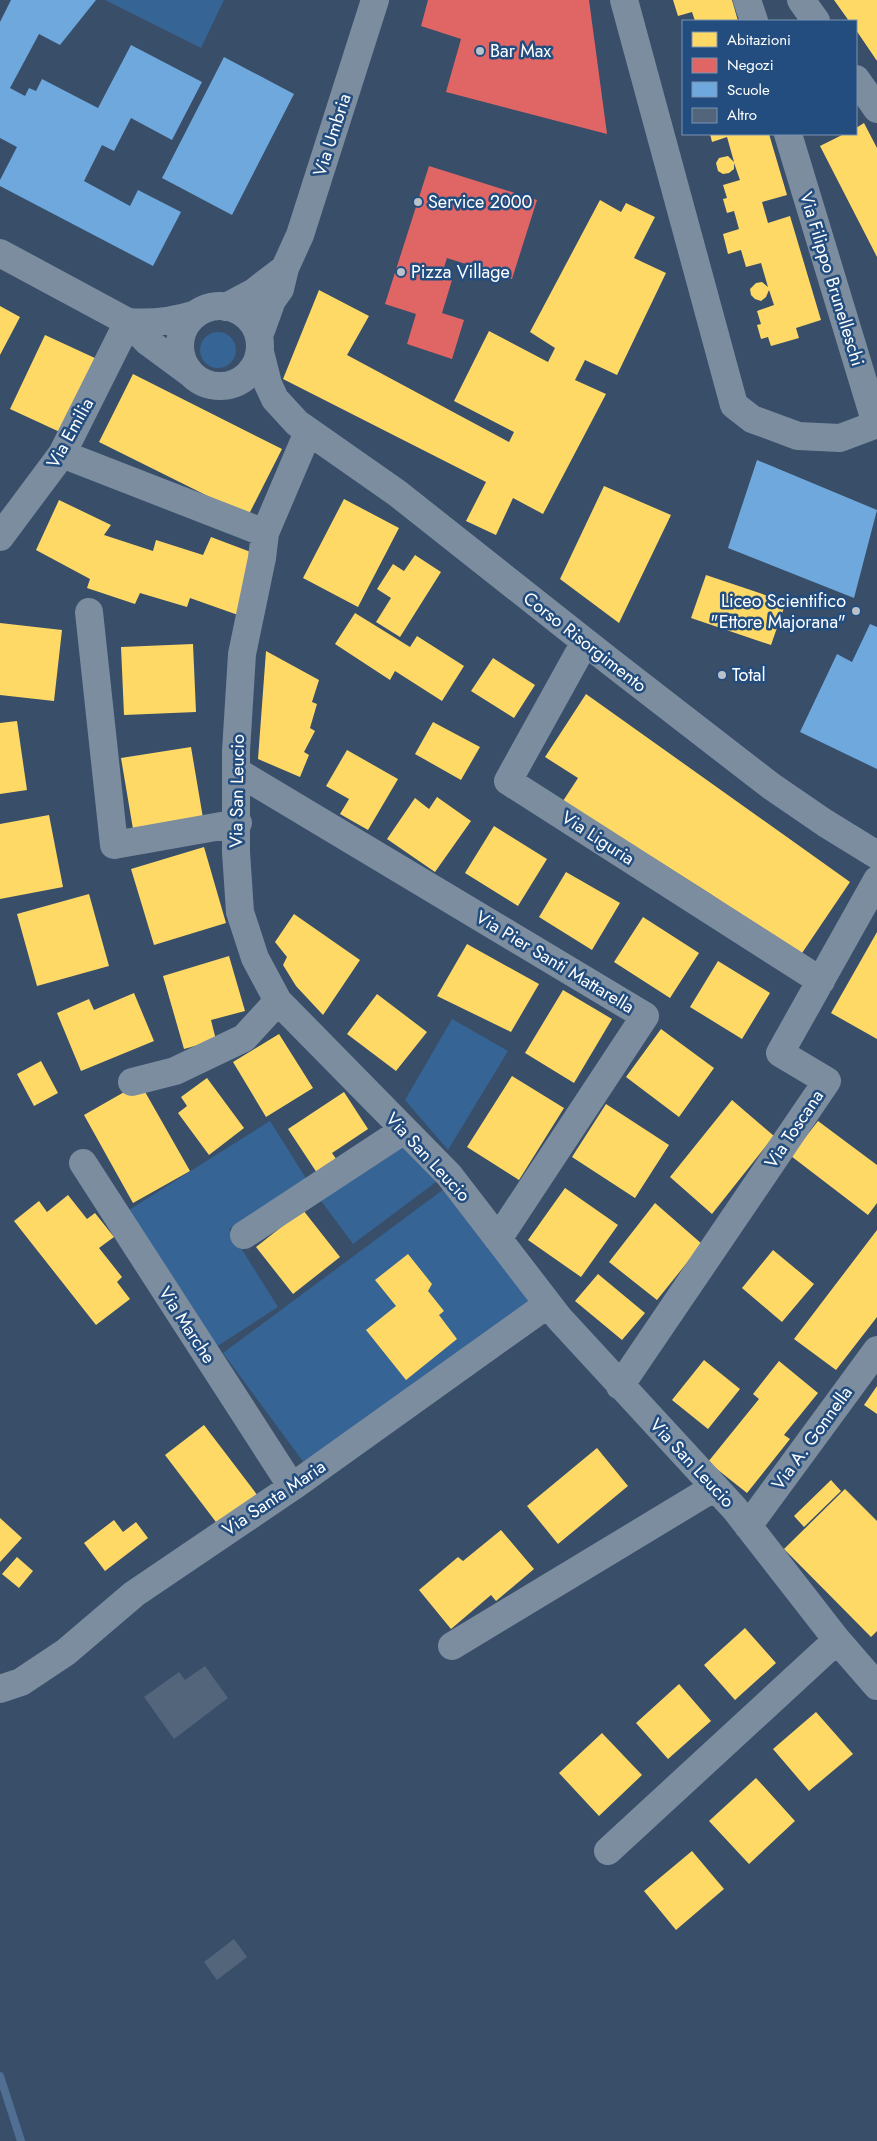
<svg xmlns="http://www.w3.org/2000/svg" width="877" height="2141" font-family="Jost,sans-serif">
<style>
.green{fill:#366494}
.homes{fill:#ffd966}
.shops{fill:#e06666}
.schools{fill:#6fa8dc}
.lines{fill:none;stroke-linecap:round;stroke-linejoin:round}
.stream{stroke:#516f92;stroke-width:8}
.building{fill:#53657b}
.minor{stroke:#7c8da0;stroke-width:28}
.poi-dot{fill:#b9c1ca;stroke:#234d7e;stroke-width:2}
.labels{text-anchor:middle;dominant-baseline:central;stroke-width:5;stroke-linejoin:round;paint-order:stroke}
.poi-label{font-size:18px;fill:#fff;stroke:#234d7e;text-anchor:start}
.street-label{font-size:18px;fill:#fff;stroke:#234d7e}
</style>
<rect width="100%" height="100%" fill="#384e69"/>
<path class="green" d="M105,0h119l-23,48z
M200 350a18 18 0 1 1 36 0a18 18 0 1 1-36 0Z
M452,1019l56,32 -60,99 -43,-50z
M270,1121l37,59 -78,49 49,78 -62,40 -87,-137z
M404,1140l32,42 -83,62 -37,-50z
M448,1186l88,118 -226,167 -87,-118z"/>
<path class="homes" d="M673,0h59l6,21h-43l-3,-9 -14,4z
M834,0h43v61l-21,-31v-9h-7z
M864,123l13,25v109l-57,-111 24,-12h12v-6z
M710,134h59l18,61 -25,7 6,21 22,-7 31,104 -25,8 3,10 -28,8 -3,-9 -7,2 -4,-14 4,-1 -4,-13 17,-6 -5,-15 -3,7 -5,4 -6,-2 -4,-4 -1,-6 6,-6 6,-1 6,5 -7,-24 -15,4 -5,-17 -13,4 -5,-20 16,-5 -5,-18 -7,2 -4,-14 4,-1 -4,-13 17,-5 -6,-17v6l-5,4 -6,1 -5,-3 -2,-8 3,-5 9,-2 6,6 -7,-25 -15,5z
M600,200l21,12 5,-9 29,14 -21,41 32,15 -49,102 -32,-15 -10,20 31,14 -63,120 -30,-16 -17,37 -30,-14 20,-39 -203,-103 36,-89 50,26 -22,39 162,87 5,-10 -60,-31 35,-70 59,31 7,-14 -25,-16z
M0,306l20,11 -20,38z
M45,335l52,24 -35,74 -52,-24z
M133,374l149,75 -34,67 -149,-74z
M604,486l67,29 -52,108 -59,-44z
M344,499l55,29 -41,79 -55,-29z
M59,500l52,25 -7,10 49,16 3,-11 47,15 8,-18 48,18 -21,60 -48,-17 -3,9 -47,-14 -5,11 -48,-16 3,-9 -54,-29z
M415,555l26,17 -41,65 -24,-15 15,-24 -14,-9 16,-25 11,7z
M706,575l80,27 -15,43 -80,-27z
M355,613l55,34 7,-11 47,30 -22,35 -47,-30 -5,9 -55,-36z
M0,623l62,7 -8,71 -54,-6z
M193,644l3,68 -72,3 -3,-68z
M266,651l53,29 -7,22 5,2 -7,24 5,3 -11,21 5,3 -9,22 -42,-18z
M493,658l42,27 -21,33 -43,-27z
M586,694l264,188 -50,74 -91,-63 -146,-92 15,-23 -33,-21z
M17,721l10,69 -27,4v-71z
M433,722l47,25 -19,33 -46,-26z
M191,747l12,71 -70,11 -12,-71z
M347,750l51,29 -30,51 -28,-16 9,-15 -23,-13z
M437,797l34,24 -36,51 -48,-33 28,-41 14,11z
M49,815l14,72 -63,12v-75z
M494,826l53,33 -29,47 -53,-33z
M204,847l22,76 -72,22 -23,-76z
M566,872l54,31 -28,47 -53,-33z
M89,894l20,72 -72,20 -20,-72z
M294,914l66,46 -37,55 -27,-29 -13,-21 4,-8 -12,-15z
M643,917l56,36 -29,45 -56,-36z
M877,932v107l-46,-26z
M467,944l72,40 -28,48 -74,-36z
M229,956l16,55 -34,9 5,20 -32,9 -21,-73z
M718,961l52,32 -28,46 -52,-32z
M563,990l49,29 -38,64 -49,-30z
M134,993l20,48 -73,30 -24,-58 32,-14 5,11z
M377,994l50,38 -31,39 -49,-37z
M661,1029l53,39 -35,49 -53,-40z
M279,1034l34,54 -47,29 -33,-55z
M41,1061l17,32 -24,13 -17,-32z
M512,1076l52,32 -45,72 -52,-33z
M207,1078l37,50 -35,27 -31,-42 9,-7 -6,-9z
M140,1083l50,88 -57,32 -49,-88z
M344,1092l24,37 -36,24 7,10 -20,13 -31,-47z
M732,1100l42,36 -62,78 -42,-37z
M606,1104l63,41 -34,53 -63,-41z
M818,1121l59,44v38l-9,12 -77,-59z
M565,1188l53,37 -37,52 -53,-37z
M68,1195l19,24 8,-6 19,24 -15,11 23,29 -5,5 13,17 -34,26 -82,-104 25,-20 8,11z
M655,1203l47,41 -45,56 -48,-38z
M303,1210l37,47 -47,37 -37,-47z
M877,1230v87l-41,53 -42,-31z
M773,1250l41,34 -32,38 -40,-34z
M408,1254l24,30 -4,7 16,20 -5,4 18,24 -51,41 -40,-50 30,-24 -21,-26z
M598,1274l47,39 -23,27 -47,-39z
M704,1360l36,29 -32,40 -36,-29z
M779,1361l39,32 -34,42 6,4 -43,54 -39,-31 51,-63 -6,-5z
M877,1386v28l-13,-9z
M204,1425l54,71 -39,30 -54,-71z
M597,1448l31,38 -70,58 -31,-38z
M831,1480l10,11 -37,36 -10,-11z
M845,1489l32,32v110l-6,6 -87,-88z
M0,1518l22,20 -22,24z
M114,1520l9,12 13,-10 12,16 -43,33 -21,-28z
M501,1530l33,39 -38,32 -5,-6 -40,34 -32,-39 39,-33 5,4z
M17,1557l16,14 -14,17 -17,-14z
M745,1628l31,35 -41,37 -31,-35z
M679,1684l32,37 -43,38 -32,-36z
M816,1712l37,42 -44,37 -36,-42z
M602,1733l40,42 -43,41 -40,-43z
M756,1778l39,43 -46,43 -40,-43z
M692,1851l32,38 -48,41 -32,-39z"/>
<path class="shops" d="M428,0h161l18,134 -161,-42 15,-53 -40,-13z
M429,166l108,34 -25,79 -65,-21 -6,19 11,3 -10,33 22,7 -12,39 -45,-15 9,-30 -31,-10z"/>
<path class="schools" d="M11,0h85l-36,45 -21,-11 -29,54 15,8 4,-8 7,3 6,-12 56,29 33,-63 71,37 -30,58 -41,-22 -17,33 -12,-6 -18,36 46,25 8,-16 43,22 -28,54 -153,-80v-6l17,-33 -17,-9v-116z
M224,57l70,37 -62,121 -70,-37z
M757,460l120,50 -23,88 -126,-50z
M870,624l7,3v142l-77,-37 37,-78 15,8z"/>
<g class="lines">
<path class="stream" d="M0,2076l21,65"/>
</g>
<path class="building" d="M205,1666l23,32 -54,41 -30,-42 35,-25 6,8z
M234,1939l13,18 -30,23 -13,-18z"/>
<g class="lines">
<path class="minor" d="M624,0l110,405 18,14 46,17 42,2 37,-14
M747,0l7,21
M801,0l15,21
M856,79l21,30
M788,134l88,290
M0,253l128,69 20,20 42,31
M180 346a40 40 0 1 1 80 0a40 40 0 1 1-80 0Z
M226,307l28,-15 30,-23
M128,322c23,2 46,-1 68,-8
M259,336l13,-36 8,-11 5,-21 15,-33 75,-235
M260,352l8,32 7,15 22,24 100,70 215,170 159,123 54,37 52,32
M308,432l-43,101 -3,25 -20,96 -6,97v101l4,60 15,46 23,43 171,174 110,143 176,191 102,131 40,46
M62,454l203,79
M0,537l62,-83 66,-132
M89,612l25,233 124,-22
M585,642l-77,139 313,200
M236,771l409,245 -147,223
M132,1082l43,-11 69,-33 34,-37
M83,1163l209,324
M244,1235l160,-105
M620,1386l207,-305 -47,-28 97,-173
M748,1526l129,-176
M452,1646l263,-159
M0,1689l21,-7 45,-30 68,-58 158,-107 256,-183
M608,1851l229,-211"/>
</g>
<g class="poi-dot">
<circle cx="480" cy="51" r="5"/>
<circle cx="418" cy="202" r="5"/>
<circle cx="401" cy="272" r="5"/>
<circle cx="856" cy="611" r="5"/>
<circle cx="722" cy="675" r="5"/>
</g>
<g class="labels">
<g class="poi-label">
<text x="490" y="51">Bar Max</text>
<text x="428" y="202">Service 2000</text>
<text x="411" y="272">Pizza Village</text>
<text x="846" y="601" text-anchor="end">Liceo Scientifico<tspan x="846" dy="21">"Ettore Majorana"</tspan></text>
<text x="732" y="675">Total</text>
</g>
<g class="street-label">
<text transform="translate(332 135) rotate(-72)">Via Umbria</text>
<text transform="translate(832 279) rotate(73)">Via Filippo Brunelleschi</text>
<text transform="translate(70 433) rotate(-61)">Via Emilia</text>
<text transform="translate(585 642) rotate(38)">Corso Risorgimento</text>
<text transform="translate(237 791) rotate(-89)">Via San Leucio</text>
<text transform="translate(598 838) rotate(33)">Via Liguria</text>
<text transform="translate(555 962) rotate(31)">Via Pier Santi Mattarella</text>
<text transform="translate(794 1129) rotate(-56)">Via Toscana</text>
<text transform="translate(428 1157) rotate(47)">Via San Leucio</text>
<text transform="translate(187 1325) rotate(57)">Via Marche</text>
<text transform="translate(812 1438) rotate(-54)">Via A. Gonnella</text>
<text transform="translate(692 1463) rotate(47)">Via San Leucio</text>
<text transform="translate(274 1498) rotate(-34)">Via Santa Maria</text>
</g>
</g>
<rect x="682" y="20" width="175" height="115" fill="#234d7e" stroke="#7b94b2"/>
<rect x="692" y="32" width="25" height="15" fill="#ffd966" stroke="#7b94b2"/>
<text x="727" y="45" font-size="15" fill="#ffffff">Abitazioni</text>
<rect x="692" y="58" width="25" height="15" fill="#e06666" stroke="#7b94b2"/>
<text x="727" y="70" font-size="15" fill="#ffffff">Negozi</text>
<rect x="692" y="82" width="25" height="15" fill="#6fa8dc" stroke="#7b94b2"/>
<text x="727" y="95" font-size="15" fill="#ffffff">Scuole</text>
<rect x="692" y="108" width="25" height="15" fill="#53657b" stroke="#7b94b2"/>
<text x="727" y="120" font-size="15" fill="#ffffff">Altro</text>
</svg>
